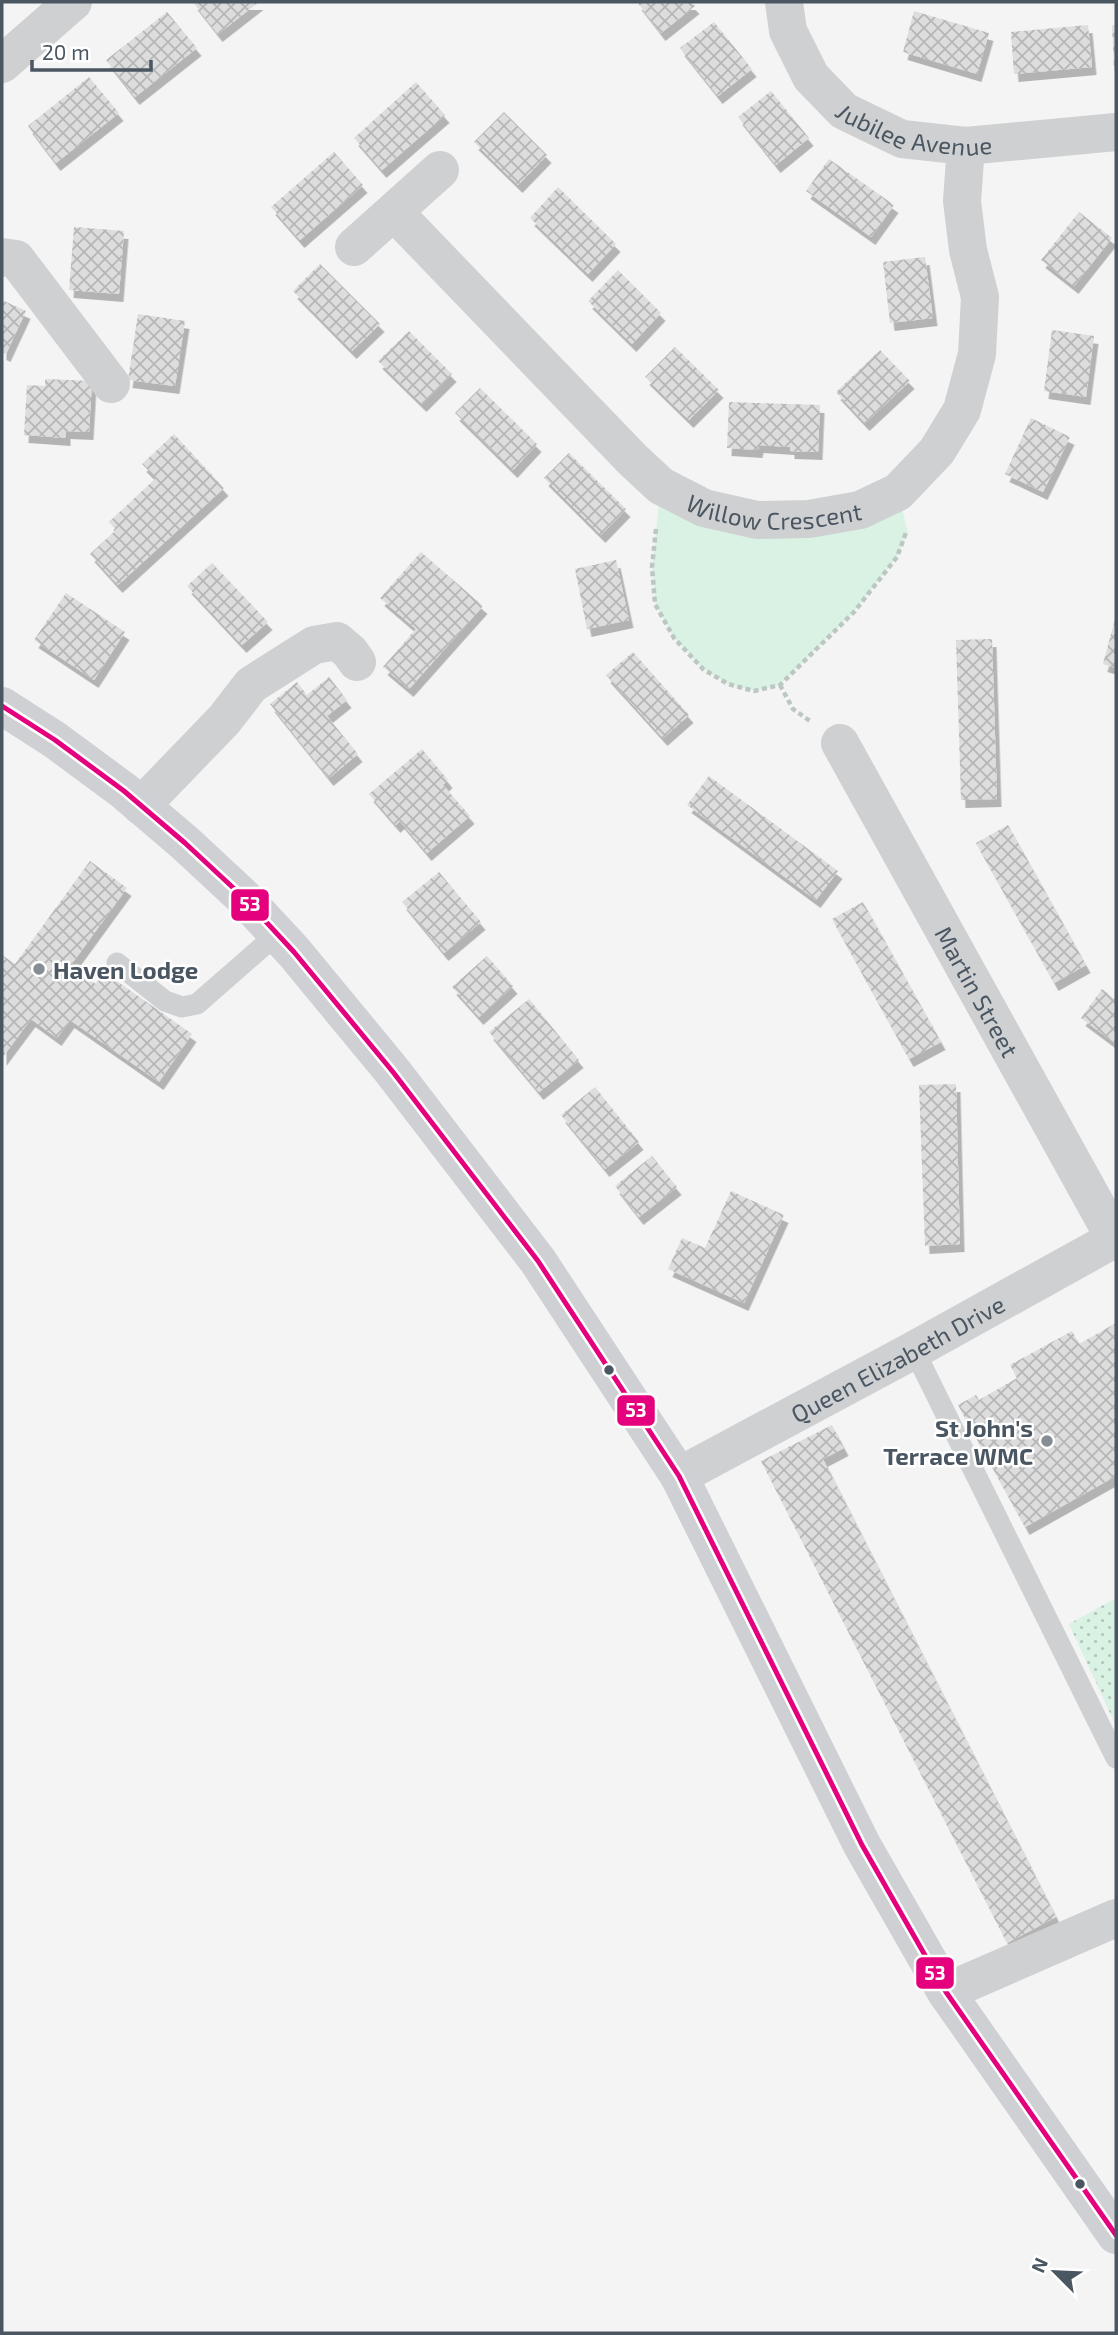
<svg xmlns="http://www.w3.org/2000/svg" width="1118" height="2335" font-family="'Exo 2',sans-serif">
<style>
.grass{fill:#d9f2e3}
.park{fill:url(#park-dots)}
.building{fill:url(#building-cross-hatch);filter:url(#shadow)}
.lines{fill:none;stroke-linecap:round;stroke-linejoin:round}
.path{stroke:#bcc7c4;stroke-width:4.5;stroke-dasharray:5 3.5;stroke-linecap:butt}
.lane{stroke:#ced0d2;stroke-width:21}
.street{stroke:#ced0d2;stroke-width:38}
.secondary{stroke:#ced0d4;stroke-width:38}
.bus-1-casing{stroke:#fff;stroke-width:10}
.bus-1{stroke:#e5007d;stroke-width:5}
.poi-dot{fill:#868d94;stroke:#fff;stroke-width:2.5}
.bus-dot{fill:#4a5661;stroke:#fff;stroke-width:2.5}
.labels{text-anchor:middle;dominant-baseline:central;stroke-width:5;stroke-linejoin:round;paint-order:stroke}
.street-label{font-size:24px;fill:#4a5661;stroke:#fff}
.poi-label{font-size:24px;font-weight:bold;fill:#4a5661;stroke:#fff;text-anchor:start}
.line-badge{stroke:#fff;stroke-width:2.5}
.badge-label{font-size:19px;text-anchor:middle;font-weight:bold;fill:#fff}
</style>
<defs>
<pattern id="park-dots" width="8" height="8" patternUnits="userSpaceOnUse" patternTransform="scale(1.75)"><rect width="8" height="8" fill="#d9f2e3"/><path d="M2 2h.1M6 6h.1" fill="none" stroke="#b2c7bb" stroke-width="1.8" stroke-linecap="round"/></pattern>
<pattern id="building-cross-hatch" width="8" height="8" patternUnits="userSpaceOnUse" patternTransform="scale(1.75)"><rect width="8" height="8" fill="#ddddde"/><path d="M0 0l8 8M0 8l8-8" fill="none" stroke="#b5b6b7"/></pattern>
<filter id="shadow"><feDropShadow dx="4.5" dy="8" stdDeviation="0" flood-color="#0004"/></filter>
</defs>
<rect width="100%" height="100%" fill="#f4f4f4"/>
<path class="grass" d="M661,486l96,34 141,-28 10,41 -11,24 -43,55 -74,73 -26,6 -26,-7 -25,-15 -29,-31 -19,-34 -3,-37z"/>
<path class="park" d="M1116,1598v128l-47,-102z"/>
<path class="building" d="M193,2h66l-41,32z
M637,2h54l4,4 -34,27z
M914,11l75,22 -12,41 -74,-22z
M167,12l30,36 -62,49 -29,-37z
M714,22l38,47 -34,27 -38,-48z
M1088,25l4,42 -78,7 -3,-42z
M1112,25h4v46h-2z
M89,77l30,36 -63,50 -28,-37z
M416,82l29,33 -63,55 -28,-32z
M771,91l38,47 -33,27 -38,-48z
M504,112l43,43 -29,30 -44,-43z
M334,152l29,33 -63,55 -29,-33z
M829,159l65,46 -23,32 -65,-46z
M558,187l58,57 -28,30 -58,-56z
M1079,212l33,26 -38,48 -33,-26z
M74,227l50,4 -5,63 -50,-4z
M925,257l8,61 -43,5 -7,-61z
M320,264l60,60 -28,27 -59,-60z
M618,270l43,43 -29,31 -44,-43z
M2,300l24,11 -20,43 -4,-2z
M138,314l47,7 -10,65 -47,-6z
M1052,330l42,6 -8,61 -42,-6z
M409,331l43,43 -30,30 -44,-43z
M675,347l44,43 -30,30 -44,-43z
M880,350l30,31 -45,42 -29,-31z
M45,379l47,2 -3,51 -23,-1v7l-42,-3 3,-50 18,1z
M480,388l57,56 -24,26 -58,-57z
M729,402l91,3 -2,47 -28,-1v-4l-31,-2 -1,5 -31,-2z
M1031,418l39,19 -27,55 -38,-18z
M174,434l50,54 -106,97 -28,-31 26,-24 -7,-8 47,-44 -14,-14z
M569,453l57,56 -25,26 -57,-57z
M421,552l62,54 -74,83 -26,-22 33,-38 -36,-31z
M616,560l13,60 -42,9 -12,-60z
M212,563l56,59 -26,23 -55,-59z
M66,593l59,39 -31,48 -60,-40z
M1115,619h1v49l-13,-4z
M992,639l5,160 -36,1 -5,-160z
M633,652l56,63 -26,23 -57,-63z
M329,677l18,23 -20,16 31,38 -29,24 -59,-74 27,-22 10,13z
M422,749l26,31 -5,5 27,31 -43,37 -27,-32 -4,4 -27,-31z
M709,776l129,95 -22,29 -129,-95z
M1008,825l78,140 -32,18 -78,-140z
M90,861l37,27 -56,77 25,19 8,-12 88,62 -33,48 -89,-62 -13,18 -26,-19 -29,39v-103l13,9z
M439,872l42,50 -37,31 -42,-51z
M863,902l78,140 -32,17 -77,-140z
M487,956l26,30 -34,31 -27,-30z
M1102,989l14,11v44l-35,-26z
M529,999l50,61 -40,32 -50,-60z
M956,1084l4,160 -35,2 -6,-161z
M595,1087l44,55 -34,27 -44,-54z
M652,1156l25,31 -38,30 -24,-31z
M731,1191l53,24 -40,88 -76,-34 14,-31 23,10z
M1116,1323v153l-91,51 -67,-122 18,-10 3,5 38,-22 -7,-13 62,-34 7,13z
M832,1425l12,23 -21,11 233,458 -49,26 -246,-482z"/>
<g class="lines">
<path class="path" d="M656,529l-4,38 3,37 19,34 29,31 25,15 26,7 26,-6 74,-73 43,-55 10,-27
M780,685l13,24 17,12"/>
<path class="lane" d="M117,963l48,38 17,6 15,-3 80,-70
M914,1350l202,408"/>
<g class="street">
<path id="s1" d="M784,2l4,29 23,46 33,34 58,28 64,7 150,-14"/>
<path d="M2,64l71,-62"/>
<path id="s2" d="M394,212l239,248 28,26 43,22 53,12 52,-1 51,-9 38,-18 39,-41 25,-41 15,-56 3,-57 -12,-47 -6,-49 4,-55"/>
<path d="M354,247l86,-77"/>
<path d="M2,257l14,2 95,125"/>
<path id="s3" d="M840,743l275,496"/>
<path d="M141,806l83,-86 27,-35 63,-40 23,-4 13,11 7,10"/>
<path id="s4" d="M679,1476l235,-126 202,-112"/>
<path d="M946,1992l170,-74"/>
</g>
<path class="secondary" d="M2,706l53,34 69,51 61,52 57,53 52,56 99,120 145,189 141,215 183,369 84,147 170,243"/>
<g class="bus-1-casing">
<path id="bus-1" d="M2,706l53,34 69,51 61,52 57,53 52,56 99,120 145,189 141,215 183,369 84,147 170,243"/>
</g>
<use href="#bus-1" class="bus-1"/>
</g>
<g class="poi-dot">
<circle cx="39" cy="969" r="7"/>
<circle cx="1047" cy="1441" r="7"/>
</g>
<g class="bus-dot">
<circle cx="609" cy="1370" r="6"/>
<circle cx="1080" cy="2184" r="6"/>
</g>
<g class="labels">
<g class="street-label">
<text stroke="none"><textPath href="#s1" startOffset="203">Jubilee Avenue</textPath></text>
<text stroke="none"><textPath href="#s2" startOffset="502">Willow Crescent</textPath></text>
<text stroke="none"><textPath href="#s3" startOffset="284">Martin Street</textPath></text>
<text stroke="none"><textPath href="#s4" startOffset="248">Queen Elizabeth Drive</textPath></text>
</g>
<g class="poi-label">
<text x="53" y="969">Haven Lodge</text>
<text x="1033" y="1427" text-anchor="end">St John's<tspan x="1033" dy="28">Terrace WMC</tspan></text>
</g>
</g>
<g class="line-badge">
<rect x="230" y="888" width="40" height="34" rx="7" fill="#e5007d"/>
<rect x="616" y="1394" width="40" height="33" rx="7" fill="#e5007d"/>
<rect x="915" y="1956" width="40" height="34" rx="7" fill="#e5007d"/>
</g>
<g class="badge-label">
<text x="250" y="911">53</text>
<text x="636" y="1417">53</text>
<text x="935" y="1980">53</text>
</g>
<rect width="1118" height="2335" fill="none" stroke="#4a5661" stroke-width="7"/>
<g transform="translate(1055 2272) rotate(294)" stroke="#ffffff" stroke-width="5" paint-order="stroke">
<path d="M0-5L12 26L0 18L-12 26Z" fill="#4a5661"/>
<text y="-10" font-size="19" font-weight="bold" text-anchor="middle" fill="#4a5661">N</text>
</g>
<path d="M32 60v10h119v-10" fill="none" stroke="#4a5661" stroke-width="3.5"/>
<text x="42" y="60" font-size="21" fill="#4a5661" stroke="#ffffff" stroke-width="5" paint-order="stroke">20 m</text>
</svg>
